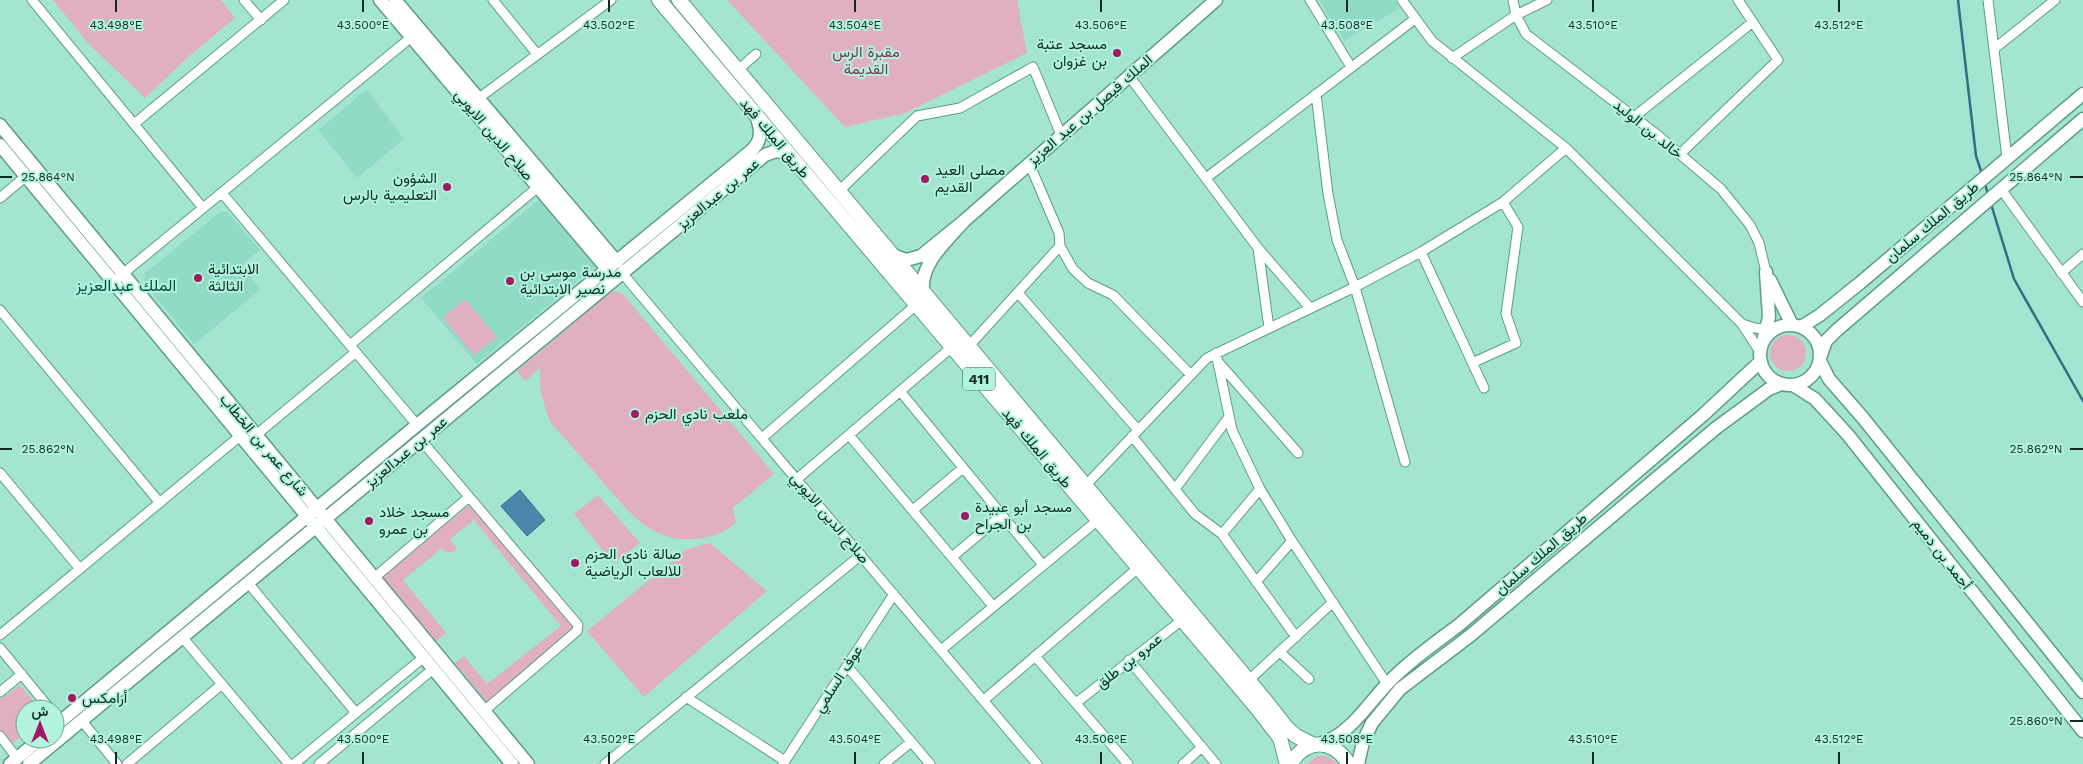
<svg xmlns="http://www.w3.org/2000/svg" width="2083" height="764" font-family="'Work Sans',Vazirmatn,sans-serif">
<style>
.built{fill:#91dbc6}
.green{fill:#e1afc2}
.water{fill:#4988aa;stroke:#386c82}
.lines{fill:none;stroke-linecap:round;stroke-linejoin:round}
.stream{stroke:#386c82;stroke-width:2.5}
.street-casing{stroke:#5d9c8b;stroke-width:11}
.secondary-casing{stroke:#5d9c8b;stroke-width:15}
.primary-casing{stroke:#5d9c8b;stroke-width:16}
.street{stroke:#fff;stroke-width:9}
.secondary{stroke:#fff;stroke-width:12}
.primary{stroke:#fff;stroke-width:14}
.ticks{fill:none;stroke:#112b24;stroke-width:2}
.poi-dot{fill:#a21963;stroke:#b1f3df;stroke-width:2}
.labels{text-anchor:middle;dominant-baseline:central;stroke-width:4;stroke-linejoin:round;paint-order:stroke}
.shield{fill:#b1f3df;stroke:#41675c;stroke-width:1}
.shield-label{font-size:14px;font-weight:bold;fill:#112b24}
.poi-label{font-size:15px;fill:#112b24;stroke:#b1f3df;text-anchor:start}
.park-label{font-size:15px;fill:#7f3256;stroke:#b1f3df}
.street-label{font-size:15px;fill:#112b24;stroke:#b1f3df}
.neighbourhood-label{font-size:16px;fill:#054f41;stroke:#b1f3df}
.ticks-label{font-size:12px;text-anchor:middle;fill:#112b24;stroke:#b1f3df;stroke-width:4;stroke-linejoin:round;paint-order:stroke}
</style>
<rect width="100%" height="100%" fill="#a4e5d2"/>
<path class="built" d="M1319,0h76l5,8 -56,33z
M367,89l37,50 -47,39 -39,-48z
M542,197l56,67 -121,100 -56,-66z
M220,212h8l32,38 -18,15 18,25 -66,54 -50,-61 1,-10z"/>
<path class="green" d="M53,0h168l14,18 -48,40 -42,40 -57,-55z
M727,0h290l10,53 -122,60 -60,14z
M612,291l10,2 152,181 -41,34 3,15c-14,10 -25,15 -42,16 -43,4 -67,-29 -92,-58 -17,-20 -34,-39 -51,-58 -8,-19 -12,-34 -11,-55l-15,13 -8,-10z
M465,299l32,38 -23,18 -31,-37z
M1770 353a18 18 0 1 1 36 0a18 18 0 1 1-36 0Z
M598,495l42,48 -27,20 -39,-49z
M474,501l103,124 -51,43 1,4 -39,31 -33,-40 9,-7 23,28 74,-58 -87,-106 -24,19 6,8 -1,4 -8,2 -5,-5 -39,32 43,53 -12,10 -54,-65z
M710,543l57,48 -123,106 -57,-66 100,-82z
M20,685l20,24h-15v24l-10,9 -5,1 -10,-12v-31z
M1317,756h9l13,8h-32z"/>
<path class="water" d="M520,490l25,30 -18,16 -26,-30z"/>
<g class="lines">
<path class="stream" d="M1958,0l18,156 6,18
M1985,184l3,10
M1991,204l23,75 69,122"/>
<g class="street-casing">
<path id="street" d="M32,0l171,208
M244,0l17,20
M493,0l44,54
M1310,0l41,67
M1402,0l30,41 134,107 176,176
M1513,0l3,15 10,19 129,99 66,56 29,36 9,18 7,29
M1988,0l19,158
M1994,49l61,-49
M1452,58l64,-43 31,-15
M738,70l18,-16
M1129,76l129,172 11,80
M1316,94l12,100 9,46 18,47 50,175
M479,98l132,-98
M1634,117l119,-95
M134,124l150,-124
M1680,154l98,-94 -40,-60
M1029,163l30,70 1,13 13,23 15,14 25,12 78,80
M1206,178l209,-159
M2001,189l82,113
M839,191l78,-75 43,-8 73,-41 28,68
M222,193l195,232
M0,198l26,-22
M1258,248l52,60
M1421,252l63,136
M622,273l415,491
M2061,273l22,-19
M119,277l295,-242
M1018,293l120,137
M0,310l160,193
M350,345l188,-158
M969,346l91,-100
M1760,352l-18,-28 13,4 20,2
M1216,353l16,77 28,59 32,52 95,143
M1219,363l79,90
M1472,363l44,-20 -10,-29 12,-87 -15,-25
M900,391l143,174
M256,435l100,-83
M849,435l144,171
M1132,436l63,78 27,20 74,103
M762,438l154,-133
M420,439l158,186 -1,6 -93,80
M0,473l80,96
M797,479l155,-132
M1086,485l121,-127 148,-71 66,-35 82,-50 63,-54
M1175,489l54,-72
M913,510l50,-42
M1222,534l38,-45
M952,557l50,-42
M374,578l95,-81
M1256,582l36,-41
M249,584l107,129
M0,635l240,-199
M183,638l106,126
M0,648l50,61
M941,650l157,-130
M1280,652l29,27
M1035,656l93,108
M1129,660l87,104
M847,666l83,98
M1249,680l84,-78
M0,692l22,-18
M686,697l99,64
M984,700l154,-132
M1076,703l106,-83
M82,721l35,43
M0,736l17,22
M127,764l95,-80
M294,764l130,-107
M319,764l114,-95
M605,764l256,-209
M783,764l111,-170
M884,764l27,-22
M1183,764l18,-16"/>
</g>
<g class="secondary-casing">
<path id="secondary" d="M380,0l228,270
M395,0l222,262
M0,125l528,639
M0,145l512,619
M964,221l252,-221
M893,255l13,5 15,-4 43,-35c-17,20 -44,42 -41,70
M1770,280l22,45
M1760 355a30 30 0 1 1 60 0a30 30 0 1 1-60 0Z
M1801,327l19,-12 40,-32 223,-189
M1763,341l6,-24 -3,-45
M1821,355l5,-14 11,-11 246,-211
M1820,361l9,18 34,39 220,274
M1793,385l22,14 33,36 235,296
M55,726l362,-301 334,-274c12,-11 10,-22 5,-36
M1320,744c32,-10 49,-43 73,-66 20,-20 43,-36 66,-53l244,-210 58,-54
M10,764l30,-25
M29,764l736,-609 11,-4 12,2
M1358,764l5,-22 9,-19 28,-34 71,-54 245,-207 53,-39 12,-5"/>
</g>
<g class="primary-casing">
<path id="primary" d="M659,0l597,707 24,31 7,26
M679,0l586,700 22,28 9,8 18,9
M1290,764c17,-26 42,-26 59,0"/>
</g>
<use href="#street" class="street"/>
<use href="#secondary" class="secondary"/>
<use href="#primary" class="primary"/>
</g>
<path class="ticks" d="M116,0v12M363,0v12M609,0v12M855,0v12M1101,0v12M1347,0v12M1593,0v12M1839,0v12M0,177h12M2070,177h13M0,449h12M2070,449h13M2070,721h13M116,752v12M363,752v12M609,752v12M855,752v12M1101,752v12M1347,752v12M1593,752v12M1839,752v12"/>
<g class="poi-dot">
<circle cx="1117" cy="53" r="5"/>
<circle cx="925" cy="179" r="5"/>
<circle cx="447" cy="187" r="5"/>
<circle cx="198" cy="278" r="5"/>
<circle cx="510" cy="281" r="5"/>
<circle cx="635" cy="414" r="5"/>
<circle cx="965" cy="516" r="5"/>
<circle cx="369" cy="521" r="5"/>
<circle cx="575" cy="563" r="5"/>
<circle cx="72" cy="698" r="5"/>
</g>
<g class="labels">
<rect class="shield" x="963" y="367.5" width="32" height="23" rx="4"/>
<g class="shield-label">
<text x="979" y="379">411</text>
</g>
<g class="poi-label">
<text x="1107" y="44" text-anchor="end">مسجد عتبة<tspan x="1107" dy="17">بن غزوان</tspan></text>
<text x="935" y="170">مصلى العيد<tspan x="935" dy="17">القديم</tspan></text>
<text x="437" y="178" text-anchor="end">الشؤون<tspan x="437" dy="17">التعليمية بالرس</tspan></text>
<text x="208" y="269">الابتدائية<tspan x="208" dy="17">الثالثة</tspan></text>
<text x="520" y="272">مدرسة موسى بن<tspan x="520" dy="17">نصير الابتدائية</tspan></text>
<text x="645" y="414">ملعب نادي الحزم</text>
<text x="975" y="507">مسجد أبو عبيدة<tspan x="975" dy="17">بن الجراح</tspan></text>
<text x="379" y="512">مسجد خلاد<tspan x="379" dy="17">بن عمرو</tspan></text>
<text x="585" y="554">صالة نادي الحزم<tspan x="585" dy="17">للالعاب الرياضية</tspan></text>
<text x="82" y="698">أرامكس</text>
</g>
<g class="park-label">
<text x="866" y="52">مقبرة الرس<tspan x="866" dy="17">القديمة</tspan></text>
</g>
<g class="street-label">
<text transform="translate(1090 110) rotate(-41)">الملك فيصل بن عبد العزيز</text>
<text transform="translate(1648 129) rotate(39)">خالد بن الوليد</text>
<text transform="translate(494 135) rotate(50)">صلاح الدين الايوبي</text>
<text transform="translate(775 138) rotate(50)">طريق الملك فهد</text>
<text transform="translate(718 194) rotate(-40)">عمر بن عبدالعزيز</text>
<text transform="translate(1932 222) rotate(-40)">طريق الملك سلمان</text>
<text transform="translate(264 445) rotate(50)">شارع عمر بن الخطاب</text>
<text transform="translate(1037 448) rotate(50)">طريق الملك فهد</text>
<text transform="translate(406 452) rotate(-40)">عمر بن عبدالعزيز</text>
<text transform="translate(830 518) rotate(50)">صلاح الدين الايوبي</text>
<text transform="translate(1541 554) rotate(-41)">طريق الملك سلمان</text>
<text transform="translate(1942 554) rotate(52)">أحمد بن دميم</text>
<text transform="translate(1129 661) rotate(-38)">عمرو بن طلق</text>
<text transform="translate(838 679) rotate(-57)">عوف السلمي</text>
</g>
<g class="neighbourhood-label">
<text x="126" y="285">الملك عبدالعزيز</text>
</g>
</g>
<g class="ticks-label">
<text x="116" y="29">43.498°E</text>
<text x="363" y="29">43.500°E</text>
<text x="609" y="29">43.502°E</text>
<text x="855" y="29">43.504°E</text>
<text x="1101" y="29">43.506°E</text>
<text x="1347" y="29">43.508°E</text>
<text x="1593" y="29">43.510°E</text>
<text x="1839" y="29">43.512°E</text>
<text x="48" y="181">25.864°N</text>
<text x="2036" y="181">25.864°N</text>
<text x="48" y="453">25.862°N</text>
<text x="2036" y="453">25.862°N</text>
<text x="2036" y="725">25.860°N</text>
<text x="116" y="743">43.498°E</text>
<text x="363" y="743">43.500°E</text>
<text x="609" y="743">43.502°E</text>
<text x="855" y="743">43.504°E</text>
<text x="1101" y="743">43.506°E</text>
<text x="1347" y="743">43.508°E</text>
<text x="1593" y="743">43.510°E</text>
<text x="1839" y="743">43.512°E</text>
</g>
<g transform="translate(40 724)"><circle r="24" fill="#b1f3df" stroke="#71a394"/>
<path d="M0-4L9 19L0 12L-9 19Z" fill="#a21963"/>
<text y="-8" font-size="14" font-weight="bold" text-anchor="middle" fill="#112b24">ش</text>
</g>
</svg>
